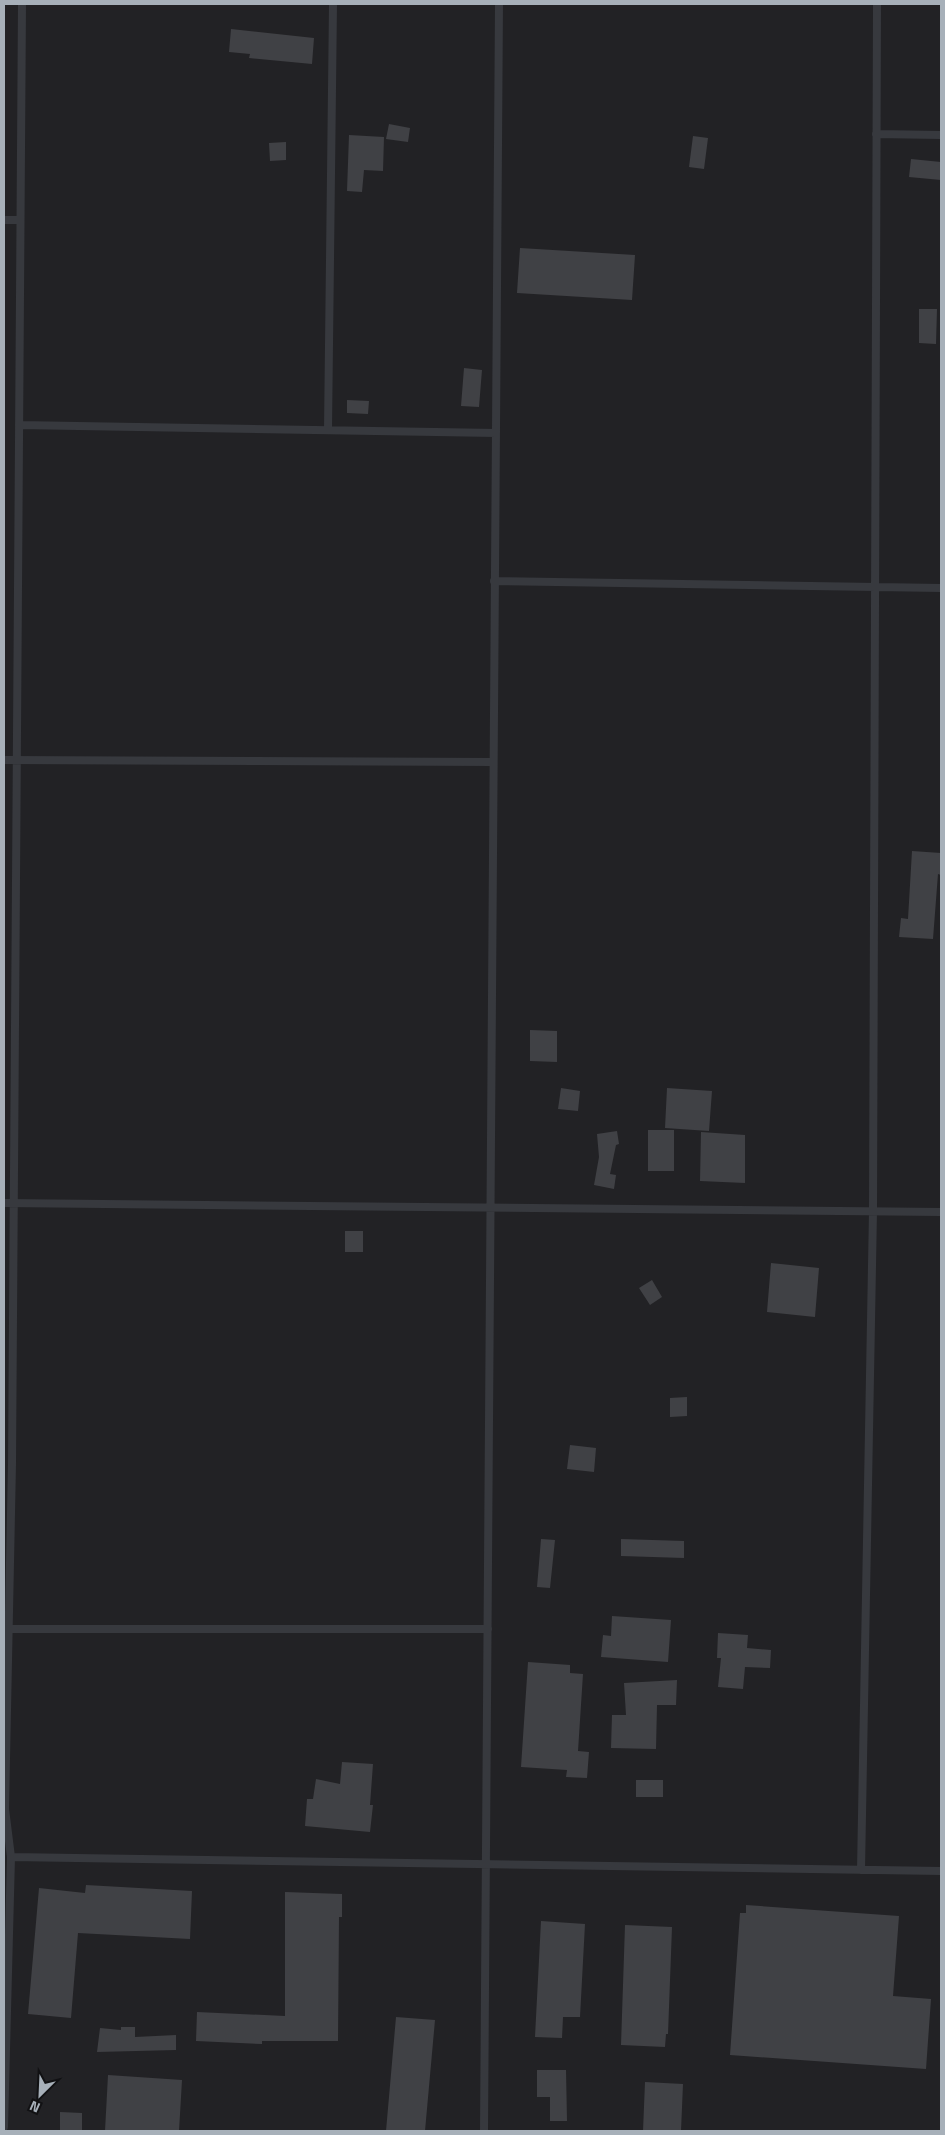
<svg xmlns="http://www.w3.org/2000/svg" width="945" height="2135" font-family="'Titillium Web',sans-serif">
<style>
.built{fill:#222225}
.building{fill:#404145}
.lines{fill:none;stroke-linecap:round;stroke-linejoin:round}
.service{stroke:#37393e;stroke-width:8}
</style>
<rect width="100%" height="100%" fill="#161618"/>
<path class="built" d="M4,4h937v2127h-937z"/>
<path class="building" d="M231,29l83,9 -2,26 -63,-6 1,-4 -21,-2z
M389,124l21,4 -2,14 -22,-3z
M349,135l35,2 -1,34 -19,-1 -2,22 -15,-1z
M693,136l15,2 -4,31 -15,-2z
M286,142v18l-16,1 -1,-18z
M911,159l30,3v18l-32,-3z
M520,248l115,7 -3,45 -115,-7z
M919,309h18l-1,35 -17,-1z
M464,368l18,2 -3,37 -18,-1z
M347,400l22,1 -1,13 -21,-1z
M912,851l29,2v22l-3,-1 -5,65 -34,-2 2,-19 7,1z
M530,1030l27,1v31l-27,-1z
M561,1088l19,3 -2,20 -20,-2z
M667,1088l45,3 -3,40 -44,-3z
M648,1130h26v41h-26z
M617,1131l2,13 -3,1 -6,29 6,1 -2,14 -20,-4 5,-28 -2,-23z
M701,1132l44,3v48l-45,-2z
M345,1231h18v21h-18z
M771,1263l48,5 -4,49 -48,-5z
M652,1280l10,17 -12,8 -11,-17z
M687,1397v19l-17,1v-19z
M570,1445l26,3 -2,24 -27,-3z
M541,1539l14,1 -5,48 -13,-1z
M621,1539l63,2v17l-63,-2z
M612,1616l59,4 -3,42 -67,-5 2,-22 8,1z
M718,1633l30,2 -1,13 24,2 -1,18 -25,-1 -2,22 -25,-2 3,-29h-4z
M528,1662l42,3v8l13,1 -5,77 11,1 -2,26 -21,-1 1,-7 -46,-3z
M677,1680l-1,25h-19l-1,44 -45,-1 1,-33h14l-2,-32z
M342,1762l31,2 -3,41h3l-3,27 -65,-6 2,-27h6l3,-20 24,5z
M636,1780h27v17h-27z
M86,1885l106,6 -2,48 -112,-6 -7,85 -43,-4 11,-126 46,5z
M285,1892l57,2v23h-3l-1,124h-76v3l-66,-3 1,-29 88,4z
M746,1905l153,11 -6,80 38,3 -5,70 -196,-14 10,-142h6z
M541,1921l44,3 -5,93h-17l-1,21 -27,-1z
M625,1925l47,2 -4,107h-2l-1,13 -44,-2z
M396,2017l39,3 -10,111h-39z
M121,2027h14v10l41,-2v15l-79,2 3,-24 21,2z
M537,2070h29l1,51h-17v-24h-13z
M108,2075l74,5 -3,51h-74z
M645,2082l38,2 -2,47h-38z
M60,2112l22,1v18h-22z"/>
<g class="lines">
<path class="service" d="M22,4l-10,1460 -7,345 6,48 930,14
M876,134l65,1
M4,220h16
M19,425l477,8
M328,430l5,-426
M494,581l447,7
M4,760l489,2
M4,1203l937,9
M9,1629h479
M861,1870l12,-659 4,-1207
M4,2127l7,-270
M484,2131l15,-2127"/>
</g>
<rect width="945" height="2135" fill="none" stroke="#a7b0b9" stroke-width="10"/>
<g transform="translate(40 2095) rotate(204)" stroke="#111113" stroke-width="4" paint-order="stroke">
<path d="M0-4L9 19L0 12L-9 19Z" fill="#a7b0b9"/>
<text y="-8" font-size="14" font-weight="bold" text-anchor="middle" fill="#a7b0b9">N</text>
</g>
</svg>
